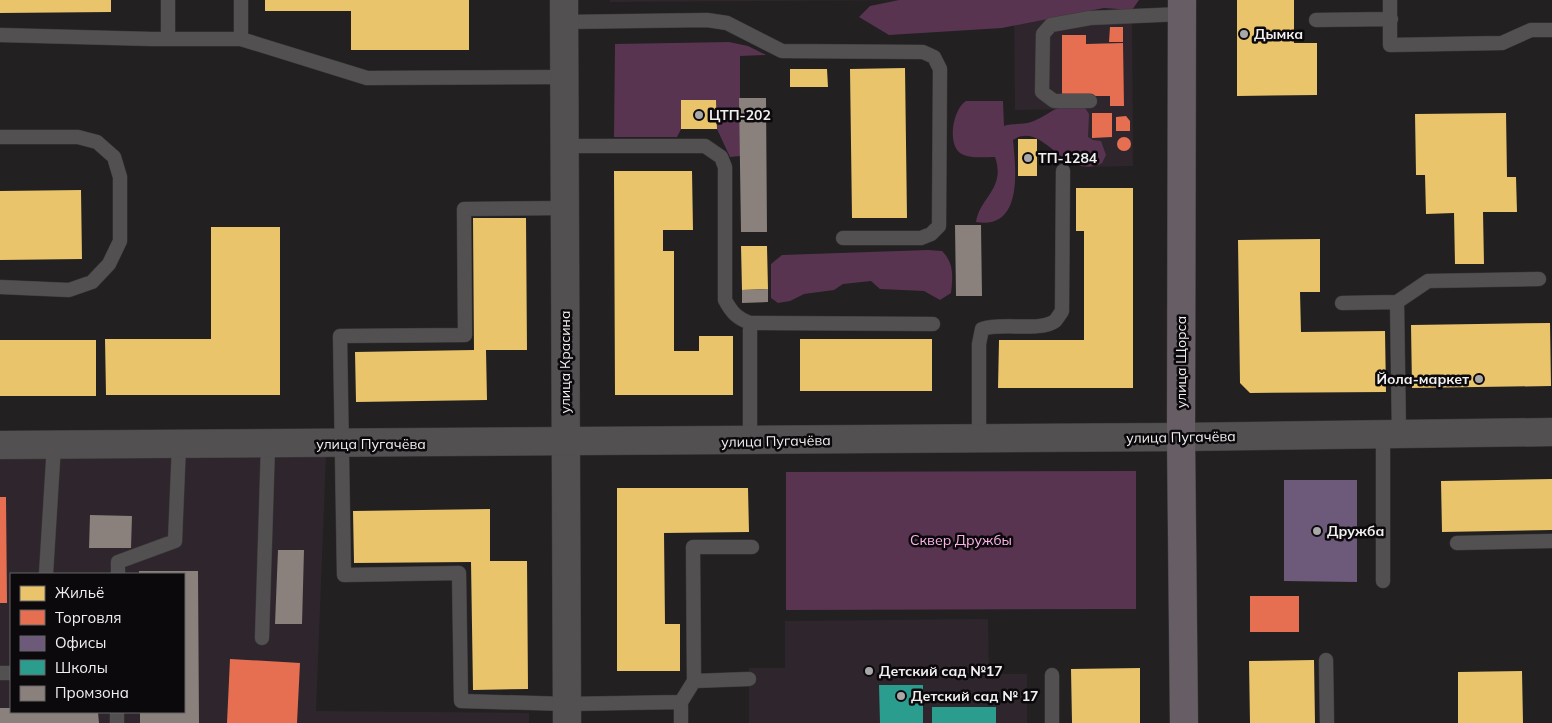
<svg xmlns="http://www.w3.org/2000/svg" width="1552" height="723" font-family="Mulish,sans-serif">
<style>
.built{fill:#2e262c;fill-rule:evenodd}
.green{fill:#593450}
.homes{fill:#e9c46a}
.shops{fill:#e76f51}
.offices{fill:#6d597a}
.schools{fill:#2a9d8f}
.industry{fill:#8a817c}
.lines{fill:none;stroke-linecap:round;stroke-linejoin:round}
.lane-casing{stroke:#3d3b3d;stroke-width:15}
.street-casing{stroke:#3d3b3d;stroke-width:29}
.secondary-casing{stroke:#3d3b3d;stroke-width:29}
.primary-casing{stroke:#3d3b3d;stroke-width:29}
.lane{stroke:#525051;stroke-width:14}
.street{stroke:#525051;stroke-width:28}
.secondary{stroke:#525051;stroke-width:28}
.primary{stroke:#675d64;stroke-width:28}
.poi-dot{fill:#a9a7a8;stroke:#0b090b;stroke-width:2}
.labels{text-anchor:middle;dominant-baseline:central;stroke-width:5;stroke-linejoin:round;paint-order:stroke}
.poi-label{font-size:14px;font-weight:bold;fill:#f2eff1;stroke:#0b090b;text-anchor:start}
.street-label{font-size:14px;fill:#f2eff1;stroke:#0b090b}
.park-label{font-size:14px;fill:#feb4eb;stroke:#0b090b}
</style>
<rect width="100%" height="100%" fill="#222021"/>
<path class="built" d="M610,0h330l-330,2z
M1014,9l118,1 1,156 -51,1 -1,-58 -66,1z
M326,455l-10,256 213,2v10h-529v-265zM11,574h173v138h-173z
M988,619l1,55h38v49h-278v-55h36v-47z"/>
<path class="green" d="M899,0h240l-7,10 -28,-2 -102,20 -113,7 -30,-18 11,-11z
M729,42l19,4 18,9 -26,1v100l-10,1 -13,-28 -1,-29 -35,1v28l-4,8h-63l1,-93z
M966,101h37l1,25c8,-3 19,-1 27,-4 22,-8 24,-20 53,-16l5,8 -1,23 5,3 8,1 5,14 -4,8c-38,19 -59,-44 -89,-23 3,30 10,90 -37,82 4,-25 30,-33 19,-65 -10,0 -26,2 -35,-4 -13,-10 -7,-44 6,-52z
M928,250l14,1c12,12 11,25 9,42l-11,7 -16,-9 -44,-2 -9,-8 -28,3 -9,6 -30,4 -14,7 -12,2 -7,-5v-34l11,-9z
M1136,471v138l-350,1v-138z"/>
<path class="homes" d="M0,0h111v12l-111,1z
M265,0h204v50h-118v-39h-86z
M1237,0h57v43h23v52l-80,1z
M905,68l2,150h-55l-2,-149z
M790,69h37l1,18h-38z
M681,100h35l1,29h-36z
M1506,113l1,64h9l1,35h-34l1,52h-29l-1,-51 -28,1 -1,-39h-9l-1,-61z
M1018,139h19v37h-19z
M614,171h78l1,59h-30v21h11v100h25v-15h34v59h-118z
M1076,188h57v200h-135l1,-48h85v-109h-8z
M81,190l1,69 -82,1v-69z
M473,218h53l1,132h-41l1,50 -131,2 -1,-50 119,-2z
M211,227h69v168h-174l-1,-56h106z
M1320,239v53h-20l1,40 84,-1 1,61 -136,1 -10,-10 -2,-143z
M741,246h26l1,43 -26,1z
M1550,323l1,63 -139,2 -1,-63z
M800,339h132v52h-132z
M0,340h96v56h-96z
M1552,479v51l-110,2 -1,-51z
M617,488h131l1,44 -85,1 1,91h15v47h-63z
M490,509v52h37l1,128 -55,1 -2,-128 -117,1 -1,-52z
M1314,660l1,63h-65l-1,-62z
M1140,668v55h-68l-1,-54z
M1522,671l1,52h-65v-51z"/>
<path class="shops" d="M1110,27h13v15h-14z
M1062,35h24v9l37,-1 1,63h-14v-10h-48z
M1092,113h20v24l-20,1z
M1126,116l4,5v10h-14v-14z
M1117 144a7 7 0 1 1 14 0a7 7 0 1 1-14 0Z
M0,497h6l1,106h-7z
M1250,596h49v36h-49z
M230,659l70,4 -3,60h-70z"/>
<path class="offices" d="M1284,480h73v102l-73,-1z"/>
<path class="schools" d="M879,685h44v38h-43z
M932,707h64v16h-64z"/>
<path class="industry" d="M739,98h27l1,134h-26z
M955,225h26l1,71h-26z
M768,289v13l-26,1v-13z
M90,515l42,1 -1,32h-42z
M278,550h26l-2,74h-27z
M139,571h59l1,152h-59v-11h44v-138h-45z
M0,708h11v4h87l1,11h-99z"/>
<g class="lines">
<g class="lane-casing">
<path id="lane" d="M168,0v39
M241,0v39l126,39 198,-1
M1390,0v45l112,-2 29,-13h21
M1316,20l75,-1
M564,22l143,-2 20,3 55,28 141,1 11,5 6,12 -1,157 -8,8 -10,4h-78
M0,35l152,4h89
M1090,101h-36l-12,-9 1,-58 8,-9 39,-7 92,-4
M0,137h78l19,5 17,15 6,20v64l-11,23 -17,18 -23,8 -69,-3
M565,146h140l16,11 4,10v133c7,13 12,18 25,23l183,1
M565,208l-101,1 1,126 -125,1 4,239 115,-2 2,128 106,3 114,-2 13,-21 55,-2
M1342,303l55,-1
M750,323v118
M1399,434l-2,-132 31,-21 111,-2
M979,439v-95l3,-15c20,-7 58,3 73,-8 2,-2 5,-7 7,-10l1,-140
M1457,543l95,-2
M46,574l8,-129
M118,574v-12l57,-21 4,-96
M1383,581v-147
M262,638l6,-193
M1326,660l1,63
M0,673h11
M1052,675v48
M694,681l-1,-134h59
M681,702v21
M117,723v-11"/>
</g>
<g class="street-casing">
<path id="street" d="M564,0l3,723
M1181,437l371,-5"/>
</g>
<g class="secondary-casing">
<path id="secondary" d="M0,445l1181,-8"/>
</g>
<g class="primary-casing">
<path id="primary" d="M1182,0l-1,437 3,286"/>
</g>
<use href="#lane" class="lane"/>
<use href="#street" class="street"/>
<use href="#secondary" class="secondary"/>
<use href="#primary" class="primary"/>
</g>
<g class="poi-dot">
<circle cx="1244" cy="34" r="5"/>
<circle cx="699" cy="115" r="5"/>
<circle cx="1028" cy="158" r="5"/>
<circle cx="1479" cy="379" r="5"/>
<circle cx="1317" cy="531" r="5"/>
<circle cx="869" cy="671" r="5"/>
<circle cx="901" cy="696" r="5"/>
</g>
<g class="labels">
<g class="poi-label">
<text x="1254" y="34">Дымка</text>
<text x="709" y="115">ЦТП-202</text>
<text x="1038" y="158">ТП-1284</text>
<text x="1469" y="379" text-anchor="end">Йола-маркет</text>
<text x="1327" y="531">Дружба</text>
<text x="879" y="671">Детский сад №17</text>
<text x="911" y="696">Детский сад № 17</text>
</g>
<g class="street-label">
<text transform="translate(565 362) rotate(-90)">улица Красина</text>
<text transform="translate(1181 362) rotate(-90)">улица Щорса</text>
<text transform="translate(1181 437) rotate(-1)">улица Пугачёва</text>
<text transform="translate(776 441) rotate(-1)">улица Пугачёва</text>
<text x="371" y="444">улица Пугачёва</text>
</g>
<g class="park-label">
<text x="961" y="540">Сквер Дружбы</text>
</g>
</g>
<rect x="10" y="573" width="175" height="140" fill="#0b090b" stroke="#676567"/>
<rect x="20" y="586" width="25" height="15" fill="#e9c46a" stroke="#676567"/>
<text x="55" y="598" font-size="15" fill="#f2eff1">Жильё</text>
<rect x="20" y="610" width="25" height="15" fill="#e76f51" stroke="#676567"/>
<text x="55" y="623" font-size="15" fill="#f2eff1">Торговля</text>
<rect x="20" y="636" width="25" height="15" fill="#6d597a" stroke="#676567"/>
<text x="55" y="648" font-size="15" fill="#f2eff1">Офисы</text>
<rect x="20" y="660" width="25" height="15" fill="#2a9d8f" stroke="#676567"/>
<text x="55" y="673" font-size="15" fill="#f2eff1">Школы</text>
<rect x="20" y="686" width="25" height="15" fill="#8a817c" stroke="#676567"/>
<text x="55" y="698" font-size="15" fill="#f2eff1">Промзона</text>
</svg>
